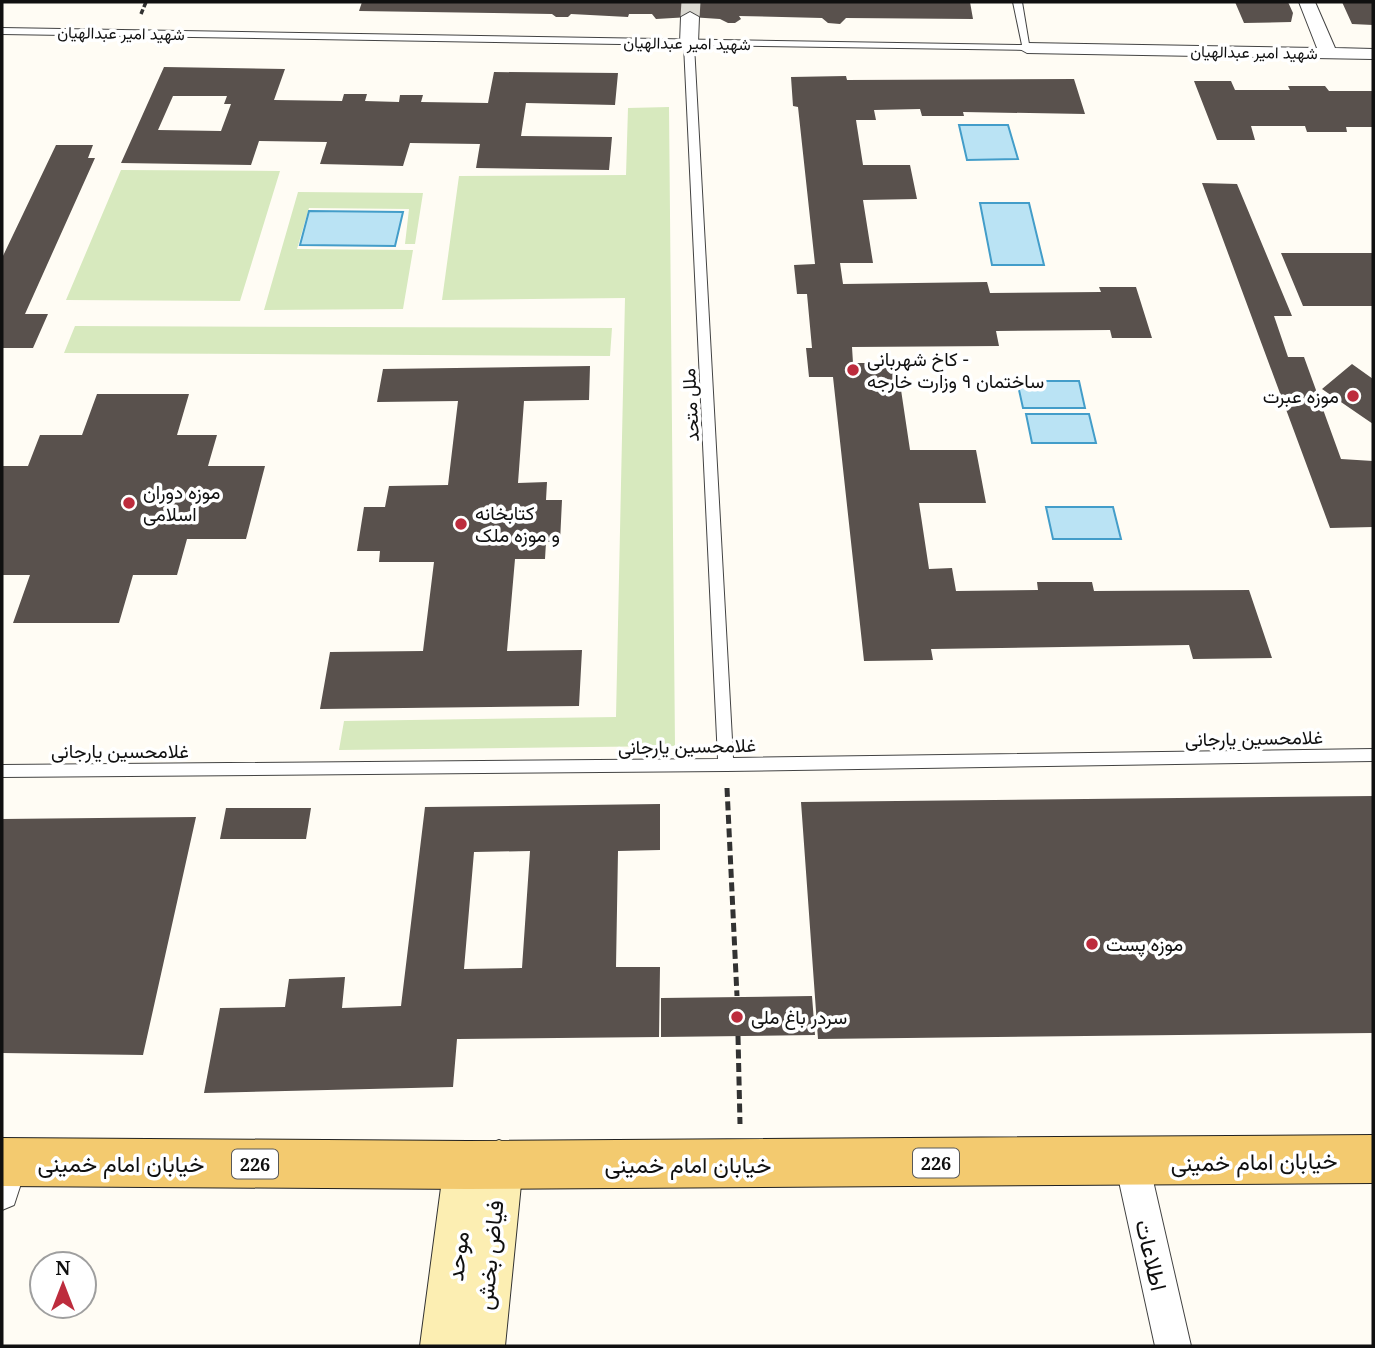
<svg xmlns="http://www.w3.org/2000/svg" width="1375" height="1348" font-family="'Noto Serif',Vazirmatn,serif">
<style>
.green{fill:#d7e9be}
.water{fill:#bae3f4;stroke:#439dc9;stroke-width:2}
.building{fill:#59514d;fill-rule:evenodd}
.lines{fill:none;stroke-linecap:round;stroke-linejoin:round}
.street-tunnel{stroke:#dbd9d2;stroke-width:19;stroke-dasharray:19 10;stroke-linecap:butt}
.lane-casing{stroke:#434343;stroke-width:2}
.street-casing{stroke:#434343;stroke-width:2}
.secondary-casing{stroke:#323232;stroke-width:2}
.primary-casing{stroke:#212121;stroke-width:2}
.path-far1{stroke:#323232;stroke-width:3.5;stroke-dasharray:5 2.5;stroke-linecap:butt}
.path{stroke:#323232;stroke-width:5;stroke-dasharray:9 4.5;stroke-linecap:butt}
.lane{fill:#fff;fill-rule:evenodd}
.street{fill:#fff;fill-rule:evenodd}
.secondary{fill:#fceeb2;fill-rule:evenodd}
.primary{fill:#f3ca6f;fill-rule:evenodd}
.poi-dot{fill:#bd2c3d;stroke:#fff;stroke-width:2.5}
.labels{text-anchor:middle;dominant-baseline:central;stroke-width:7;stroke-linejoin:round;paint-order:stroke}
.far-street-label{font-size:16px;fill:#101010;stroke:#fff}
.shield{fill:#fff;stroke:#585858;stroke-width:2}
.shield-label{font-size:18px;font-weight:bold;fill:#101010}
.poi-label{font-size:19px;fill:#101010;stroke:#fff;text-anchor:start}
.street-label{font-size:19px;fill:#101010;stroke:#fff}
.near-street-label{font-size:23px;fill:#101010;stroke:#fff}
</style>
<rect width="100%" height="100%" fill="#fffcf4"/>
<path class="green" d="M669,107l6,639 -336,4 5,-29 272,-4 9,-419 -183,2 17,-124 167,-1 2,-67z
M121,170l159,1 -40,130 -174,-1z
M298,192l125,1 -8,51h-10l4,-35 -100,-1 -12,41 116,1 -10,59 -139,1z
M75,326l537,2 -2,28 -546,-3z"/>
<path class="water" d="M959,125h49l10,34 -51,1z
M980,203h49l15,62h-52z
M309,211l94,1 -8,34 -95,-1z
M1017,381h62l6,27h-62z
M1026,414h63l7,29h-64z
M1046,507h67l8,32h-68z"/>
<path class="building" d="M362,2h608l3,17 -127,-1 -6,6 -12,-1 -6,-5 -83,-2 2,3 -6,4h-7l-8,-4 -30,-2 -34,2 -4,-5h-23l-1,3 -57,-3 -3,3h-12l-4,-3 -193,-3z
M1235,2h53l5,11 -2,9 -47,1z
M1342,2h31v23l-21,-1z
M164,67l121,2 -11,31 68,1 2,-7h23l-2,7 34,1 1,-7h23l-2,7 67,1 6,-31 124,1 -3,32 -89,-2 -5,33 91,1 -3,33 -133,-2 4,-24 -70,-1 -7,23 -83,-2 7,-22 -68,-1 -8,24 -130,-2zM173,96h54l-3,8h7l-10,27 -63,-1z
M846,76l1,4 227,-1 11,35 -122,-2 1,4h-42l-2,-7 -46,1 2,10h-20l7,45h47l7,34 -54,1 10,63h-33l3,21 144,-2 3,11 111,-1 -2,-5h37l16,51h-40l-2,-8 -114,1 3,15 -147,1 1,16h44l13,87h66l10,53h-67l10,66 23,-1 4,23 82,-1 -1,-8h55l2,9 155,-1 23,68 -79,1 -4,-14 -258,4 2,11 -69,1 -31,-284h-24l-3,-29h6l-5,-54h-10l-3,-29 21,-1 -17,-157 -5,-1 -2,-29z
M1194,81h37l4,9h55l-2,-4h37l4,5h44v36h-27l1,5h-40l-2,-6h-54l4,14h-38z
M56,145h37l-5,13h7l-70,156h23l-15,34h-31v-90z
M1202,183l35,1 55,132h-18l14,41h16l37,102 32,2v66l-43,1z
M1281,253h92v53h-70z
M1352,364l21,15v45l-51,-35z
M590,366l-1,34 -65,1 -6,82 29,-1 -1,18h16l-2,42h-14l-1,17h-30l-8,92 75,-1 -3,56 -259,3 10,-57 93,-1 11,-89h-55l1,-11h-23l7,-44h21l4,-21 59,-1 10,-84 -81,1 6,-33z
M97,394h92l-12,41h40l-9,31h57l-19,73h-59l-10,36h-44l-14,48h-106l17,-48h-28v-109h26l12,-31h42z
M1373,796v237l-555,6 -17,-237z
M660,804v46l-42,1 -2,116h44l-1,70 -202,2 -4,48 -249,6 16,-85 65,-1 4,-28 56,-2 -3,31 59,-2 24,-199zM530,851l-8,117 -58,1 10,-117z
M226,808h85l-5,31h-86z
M196,817l-53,238 -141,-2v-234z
M812,996l3,39 -154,2v-39z"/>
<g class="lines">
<path class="street-tunnel" d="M690,17l1,-15"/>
<g class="lane-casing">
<path id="lane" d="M1013,2h9l8,48 -336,-5 39,713 640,-9v12l-647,10 -724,6v-12l716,-6 -34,-714 -682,-11v-6l1020,17z"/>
</g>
<g class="street-casing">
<path id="street" d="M1299,2h16l20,46 38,1v10l-346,-6 -9,-5 9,-5 290,5z
M690,12l9,5 -1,26 -9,5 -9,-5 1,-26z
M11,1145l12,5 5,12 -14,43 -12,5v-61z
M1132,1146l12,5 5,12 42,183h-36l-40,-183 5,-12z"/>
</g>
<g class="secondary-casing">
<path id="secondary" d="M499,1140l17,7 7,17 -18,182h-85l24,-181 7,-17 17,-7 14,6z"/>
</g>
<g class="primary-casing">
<path id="primary" d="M1373,1135v48l-905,6 -466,-3v-48l466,3z"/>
</g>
<path class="path-far1" d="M141,14l5,-12"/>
<path class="path" d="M727,788l10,208
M738,1036l2,88"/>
<use href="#lane" class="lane"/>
<use href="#street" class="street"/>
<use href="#secondary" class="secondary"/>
<use href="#primary" class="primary"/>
</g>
<g class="poi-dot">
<circle cx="853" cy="370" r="7"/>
<circle cx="1353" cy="396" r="7"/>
<circle cx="129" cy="503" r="7"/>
<circle cx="461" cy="524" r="7"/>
<circle cx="1092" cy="944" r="7"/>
<circle cx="737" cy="1017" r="7"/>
</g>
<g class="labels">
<g class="far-street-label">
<text transform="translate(121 33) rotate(1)">شهید امیر عبدالهیان</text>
<text transform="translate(687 43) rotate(1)">شهید امیر عبدالهیان</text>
<text transform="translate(1254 52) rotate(1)">شهید امیر عبدالهیان</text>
</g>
<g class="shield">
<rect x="913" y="1148.5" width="46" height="29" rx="5"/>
<rect x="232" y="1149.5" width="46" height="29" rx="5"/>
</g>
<g class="shield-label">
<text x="936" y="1163">226</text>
<text x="255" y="1164">226</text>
</g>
<g class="poi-label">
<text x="867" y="359">کاخ شهربانی -<tspan x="867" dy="22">ساختمان ۹ وزارت خارجه</tspan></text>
<text x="1339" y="396" text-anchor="end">موزه عبرت</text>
<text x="143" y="492">موزه دوران<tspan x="143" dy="22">اسلامی</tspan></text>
<text x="475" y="513">کتابخانه<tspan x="475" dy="22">و موزه ملک</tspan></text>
<text x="1106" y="944">موزه پست</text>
<text x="751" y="1017">سردر باغ ملی</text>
</g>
<g class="street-label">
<text transform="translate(690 405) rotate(-93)">ملل متحد</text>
<text transform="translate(1254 738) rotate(-1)">غلامحسین یارجانی</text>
<text transform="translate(687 746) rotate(-1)">غلامحسین یارجانی</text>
<text x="120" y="751">غلامحسین یارجانی</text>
</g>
<g class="near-street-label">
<text transform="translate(1254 1161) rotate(-1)">خیابان امام خمینی</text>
<text x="121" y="1163">خیابان امام خمینی</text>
<text x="688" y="1164">خیابان امام خمینی</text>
<text transform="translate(489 1255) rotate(-84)">فیاض بخش</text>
<text transform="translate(1152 1255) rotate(77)">اطلاعات</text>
<text transform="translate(457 1256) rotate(-83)">موحد</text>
</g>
</g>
<rect width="1375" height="1348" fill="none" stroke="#101010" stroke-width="7"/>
<g transform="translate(63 1285)"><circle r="33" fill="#ffffff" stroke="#9f9f9f" stroke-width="2"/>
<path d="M0-5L12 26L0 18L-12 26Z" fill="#bd2c3d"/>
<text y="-10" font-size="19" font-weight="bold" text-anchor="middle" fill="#101010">N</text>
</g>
</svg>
